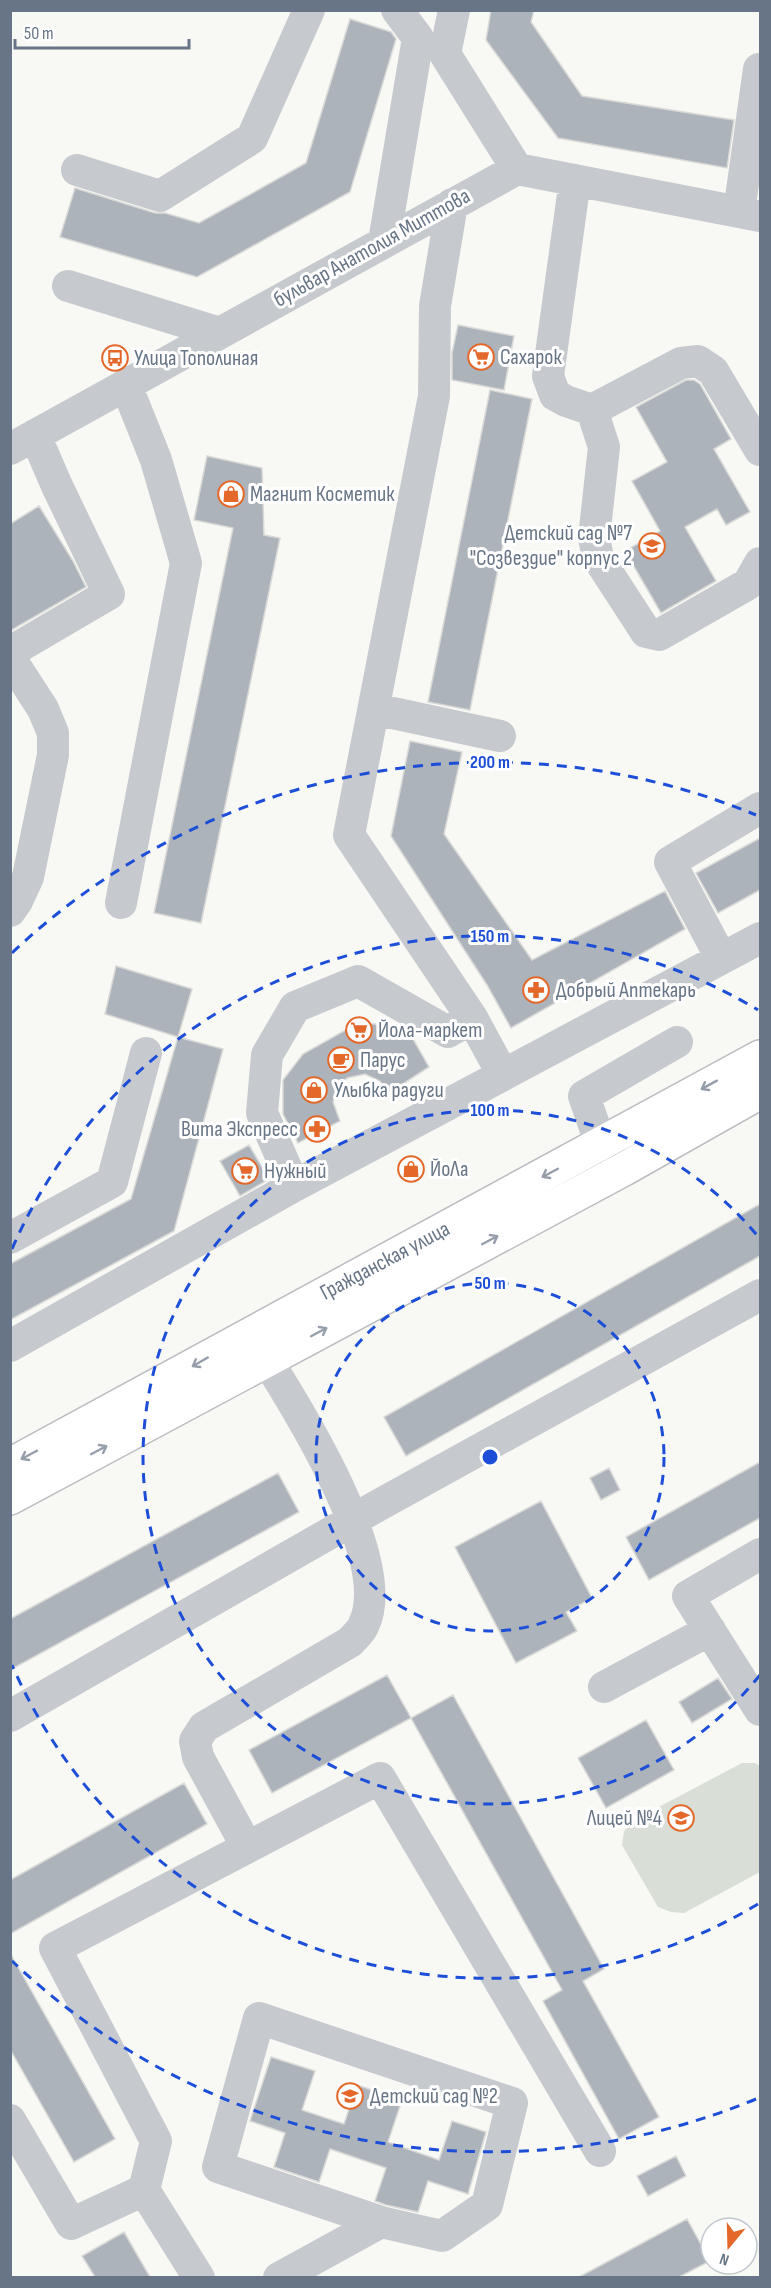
<svg xmlns="http://www.w3.org/2000/svg" width="771" height="2288" font-family="'Sofia Sans Condensed',sans-serif">
<style>
.pitch{fill:#d9dfd6}
.building{fill:#acb3ba;stroke:#d9dad8;stroke-width:1.5}
.lines{fill:none;stroke-linecap:round;stroke-linejoin:round}
.major-casing{stroke:#b9bcc1;stroke-width:36}
.minor{stroke:#c6c9cd;stroke-width:32}
.major{stroke:#fff;stroke-width:33}
.oneway{stroke:#959eaa}
.ring{fill:none;stroke:#1d4ed8;stroke-width:3;stroke-dasharray:10 8}
.labels{text-anchor:middle;dominant-baseline:central;stroke-width:6;stroke-linejoin:round;paint-order:stroke}
.street-label{font-size:22px;fill:#677586;stroke:#fff}
.poi-label{font-size:22px;fill:#677586;stroke:#fff;text-anchor:start}
.centre{fill:#1d4ed8;stroke:#fff;stroke-width:3}
.ring-label{font-size:18px;text-anchor:middle;font-weight:bold;fill:#1d4ed8;stroke:#fff;stroke-width:6;stroke-linejoin:round;paint-order:stroke}
</style>
<rect width="100%" height="100%" fill="#f8f8f5"/>
<path class="pitch" d="M742,1763h13l5,3v106l-76,41 -13,-1 -13,-5 -36,-62 2,-14 12,-12z"/>
<path class="building" d="M491,10h43l-3,12 51,74 152,24 -7,48 -169,-30 -72,-98z
M350,19l41,13 5,7 -46,153 -153,85 -137,-40 15,-49 80,25h10l34,10 107,-60z
M458,325l56,11 -10,54 -52,-10v-27z
M686,380h8l6,4 31,55 -17,10 36,63 -24,13 -9,-16 -32,18 31,54 -55,32 -36,-62 35,-20 -28,-50 35,-19 -31,-55z
M490,390l42,9 -62,311 -42,-8z
M207,456l55,12 2,67 16,3 -79,385 -47,-10 79,-385 -39,-8z
M39,506l34,55 13,26 -76,44v-107z
M410,741l52,11 -18,82 88,126 133,-69 20,38 -174,99 -24,-43 -96,-149z
M760,838v52l-42,23 -22,-40z
M116,966l76,23 -14,48 -73,-23z
M358,1023l31,2 24,14 16,28 -40,26 -9,-12 -15,-7 -18,4 -10,11 -4,13 7,19 -42,22 -15,-29v-34l20,-26z
M178,1037l45,12 -49,182 -164,89v-56l121,-65z
M249,1145l20,34 -29,17 -20,-35z
M760,1204v52l-354,200 -22,-39z
M760,1462v56l-111,62 -23,-43z
M609,1468l11,22 -19,10 -11,-22z
M278,1473l21,39 -289,158v-51z
M541,1501l51,97 -26,14 11,19 -61,32 -61,-116z
M387,1675l24,43 -139,75 -23,-43z
M718,1678l14,21 -40,24 -13,-21z
M453,1695l151,274 -21,12 76,136 -40,22 -76,-138 19,-11 -151,-272z
M646,1720l28,50 -68,38 -28,-50z
M184,1783l23,41 -197,110v-54z
M10,1953l105,186 -41,23 -64,-113z
M271,2057l44,14 -13,39 42,14 13,-39 45,15 -14,42 51,18 13,-39 34,11 -18,62 -40,-13 -10,31 -32,-7 -11,-4 11,-33 -56,-19 -11,33 -45,-15 11,-34 -35,-12z
M676,2156l10,20 -38,20 -11,-20z
M687,2219l23,42 -31,16h-100z
M124,2232l26,45h-55l-13,-21z"/>
<g class="lines">
<g class="major-casing">
<path id="major" d="M10,1465l750,-408
M10,1498l614,-329 136,-77"/>
</g>
<path class="minor" d="M454,10l-9,44 72,115
M77,170l83,26 92,-58 57,-128
M575,180l-27,196 7,19 11,6 26,9 89,-47 17,-2 15,10 47,79
M452,204l-17,102 -1,90 -85,439 123,183 31,57 257,-137
M739,212l20,-143h1
M384,242l34,-204 -21,-28
M68,286l152,47
M592,410l12,37 -10,91 4,20 48,74 13,3 89,-51 12,-21
M10,449l507,-280 243,47
M10,652l99,-58 -52,-108 -22,-51
M10,658l33,51 10,24v22l-25,122 -11,24 -7,10
M374,709l126,27
M121,903l65,-340 -30,-103 -30,-75
M721,958l-51,-96 90,-54
M472,1018l-24,14 -90,-51 -63,26 -28,48 -5,58 32,73 209,-111
M601,1145l-17,-49 93,-54
M10,1238l102,-56 34,-129
M10,1346l284,-160
M760,1554l-72,42 72,114
M604,1687l106,-57
M10,1716l369,-211 381,-210
M247,1847l-49,-90 -3,-16 9,-14 146,-85c4,-5 12,-11 14,-18 29,-62 -63,-210 -97,-264
M10,2120l61,104 73,-34 55,88
M144,2190l12,-49 -101,-193 325,-170 220,373
M279,2278l102,-56 61,14 45,-31 25,-102 -253,-85 -41,149 163,55"/>
<use href="#major" class="major"/>
</g>
<defs><path id="oneway-shaft" d="M-6 0H5M1.5-3L5.5 0L1.5 3" fill="none" stroke-width="1.6" stroke-linecap="round" stroke-linejoin="round" transform="scale(1.5)"/></defs>
<g class="oneway">
<use href="#oneway-shaft" transform="translate(709 1085) rotate(151)"/>
<use href="#oneway-shaft" transform="translate(550 1173) rotate(152)"/>
<use href="#oneway-shaft" transform="translate(490 1240) rotate(-28)"/>
<use href="#oneway-shaft" transform="translate(319 1332) rotate(-28)"/>
<use href="#oneway-shaft" transform="translate(200 1362) rotate(150)"/>
<use href="#oneway-shaft" transform="translate(99 1450) rotate(-28)"/>
<use href="#oneway-shaft" transform="translate(29 1455) rotate(152)"/>
</g>
<g class="ring">
<circle cx="490" cy="1457" r="174"/>
<path d="M760 1675A347 347 0 1 1 760 1239"/>
<path d="M758 1904A521 521 0 0 1 12 1665M12 1249A521 521 0 0 1 758 1010"/>
<path d="M756 2099A695 695 0 0 1 12 1961M12 953A695 695 0 0 1 756 815"/>
</g>
<defs>
<g id="supermarket-ring" transform="scale(1.35)"><circle r="9.5" fill="#fff" stroke="#e3682a" stroke-width="1.5"/><path d="M-6-5.5h2.5l.6 2H6L4.5 2H-2.5L-4.4-4H-6ZM-1.5 3.2a1.3 1.3 0 1 0 .1 0ZM3 3.2a1.3 1.3 0 1 0 .1 0Z" fill="#e3682a"/></g>
<g id="bus-ring" transform="scale(1.35)"><circle r="9.5" fill="#fff" stroke="#e3682a" stroke-width="1.5"/><path d="M-5-6H5V4H4V6H2V4H-2V6H-4V4H-5ZM-3.5-4V0h7V-4ZM-3.5 1.2v1.5H-2V1.2ZM2 1.2v1.5H3.5V1.2Z" fill="#e3682a"/></g>
<g id="shop-ring" transform="scale(1.35)"><circle r="9.5" fill="#fff" stroke="#e3682a" stroke-width="1.5"/><path d="M-5-2.5h2.3a2.7 3.5 0 0 1 5.4 0H5L5.5 6h-11ZM-1.5-2.5h3a1.5 2.3 0 0 0-3 0Z" fill="#e3682a"/></g>
<g id="school-ring" transform="scale(1.35)"><circle r="9.5" fill="#fff" stroke="#e3682a" stroke-width="1.5"/><path d="M0-5L7-2L0 1L-7-2ZM-4 1L0 2.5L4 1V4Q0 6-4 4Z" fill="#e3682a"/></g>
<g id="pharmacy-ring" transform="scale(1.35)"><circle r="9.5" fill="#fff" stroke="#e3682a" stroke-width="1.5"/><path d="M-2-6h4v4h4v4h-4v4h-4v-4h-4v-4h4Z" fill="#e3682a"/></g>
<g id="cafe-ring" transform="scale(1.35)"><circle r="9.5" fill="#fff" stroke="#e3682a" stroke-width="1.5"/><path d="M-5.5-4.5H6V0H3Q3 3.5 0 3.5H-2.5Q-5.5 3.5-5.5 0ZM3-3.2v2h1.7v-2ZM-6 4.5H4V6H-6Z" fill="#e3682a"/></g>
</defs>
<g fill-rule="evenodd">
<use href="#supermarket-ring" x="481" y="357"/>
<use href="#bus-ring" x="115" y="358"/>
<use href="#shop-ring" x="231" y="494"/>
<use href="#school-ring" x="652" y="546"/>
<use href="#pharmacy-ring" x="536" y="990"/>
<use href="#supermarket-ring" x="359" y="1030"/>
<use href="#cafe-ring" x="341" y="1060"/>
<use href="#shop-ring" x="314" y="1090"/>
<use href="#pharmacy-ring" x="317" y="1129"/>
<use href="#shop-ring" x="411" y="1169"/>
<use href="#supermarket-ring" x="245" y="1171"/>
<use href="#school-ring" x="681" y="1818"/>
<use href="#school-ring" x="350" y="2096"/>
</g>
<g class="labels">
<g class="street-label">
<text transform="translate(372 248) rotate(-29)">бульвар Анатолия Миттова</text>
<text transform="translate(385 1261) rotate(-28)">Гражданская улица</text>
</g>
<g class="poi-label">
<text x="500" y="357">Сахарок</text>
<text x="134" y="358">Улица Тополиная</text>
<text x="250" y="494">Магнит Косметик</text>
<text x="632" y="533" text-anchor="end">Детский сад №7<tspan x="632" dy="25">"Созвездие" корпус 2</tspan></text>
<text x="556" y="990">Добрый Аптекарь</text>
<text x="378" y="1030">Йола-маркет</text>
<text x="360" y="1060">Парус</text>
<text x="334" y="1090">Улыбка радуги</text>
<text x="298" y="1129" text-anchor="end">Вита Экспресс</text>
<text x="430" y="1169">ЙоЛа</text>
<text x="264" y="1171">Нужный</text>
<text x="662" y="1818" text-anchor="end">Лицей №4</text>
<text x="370" y="2096">Детский сад №2</text>
</g>
</g>
<circle cx="490" cy="1457" r="9" class="centre"/>
<g class="ring-label">
<text x="490" y="768">200 m</text>
<text x="490" y="942">150 m</text>
<text x="490" y="1116">100 m</text>
<text x="490" y="1289">50 m</text>
</g>
<rect width="771" height="2288" fill="none" stroke="#677586" stroke-width="24"/>
<g transform="translate(729 2246) rotate(199)"><circle r="28" fill="#ffffff" stroke="#c2c8cf" stroke-width="1.5"/>
<path d="M0-4.5L10 22L0 15L-10 22Z" fill="#e3682a"/>
<text y="-9" font-size="16" font-weight="bold" text-anchor="middle" fill="#677586">N</text>
</g>
<path d="M15 39v9h174v-9" fill="none" stroke="#677586" stroke-width="3"/>
<text x="24" y="39" font-size="18" fill="#677586" stroke="#ffffff" stroke-width="4.5" paint-order="stroke">50 m</text>
</svg>
